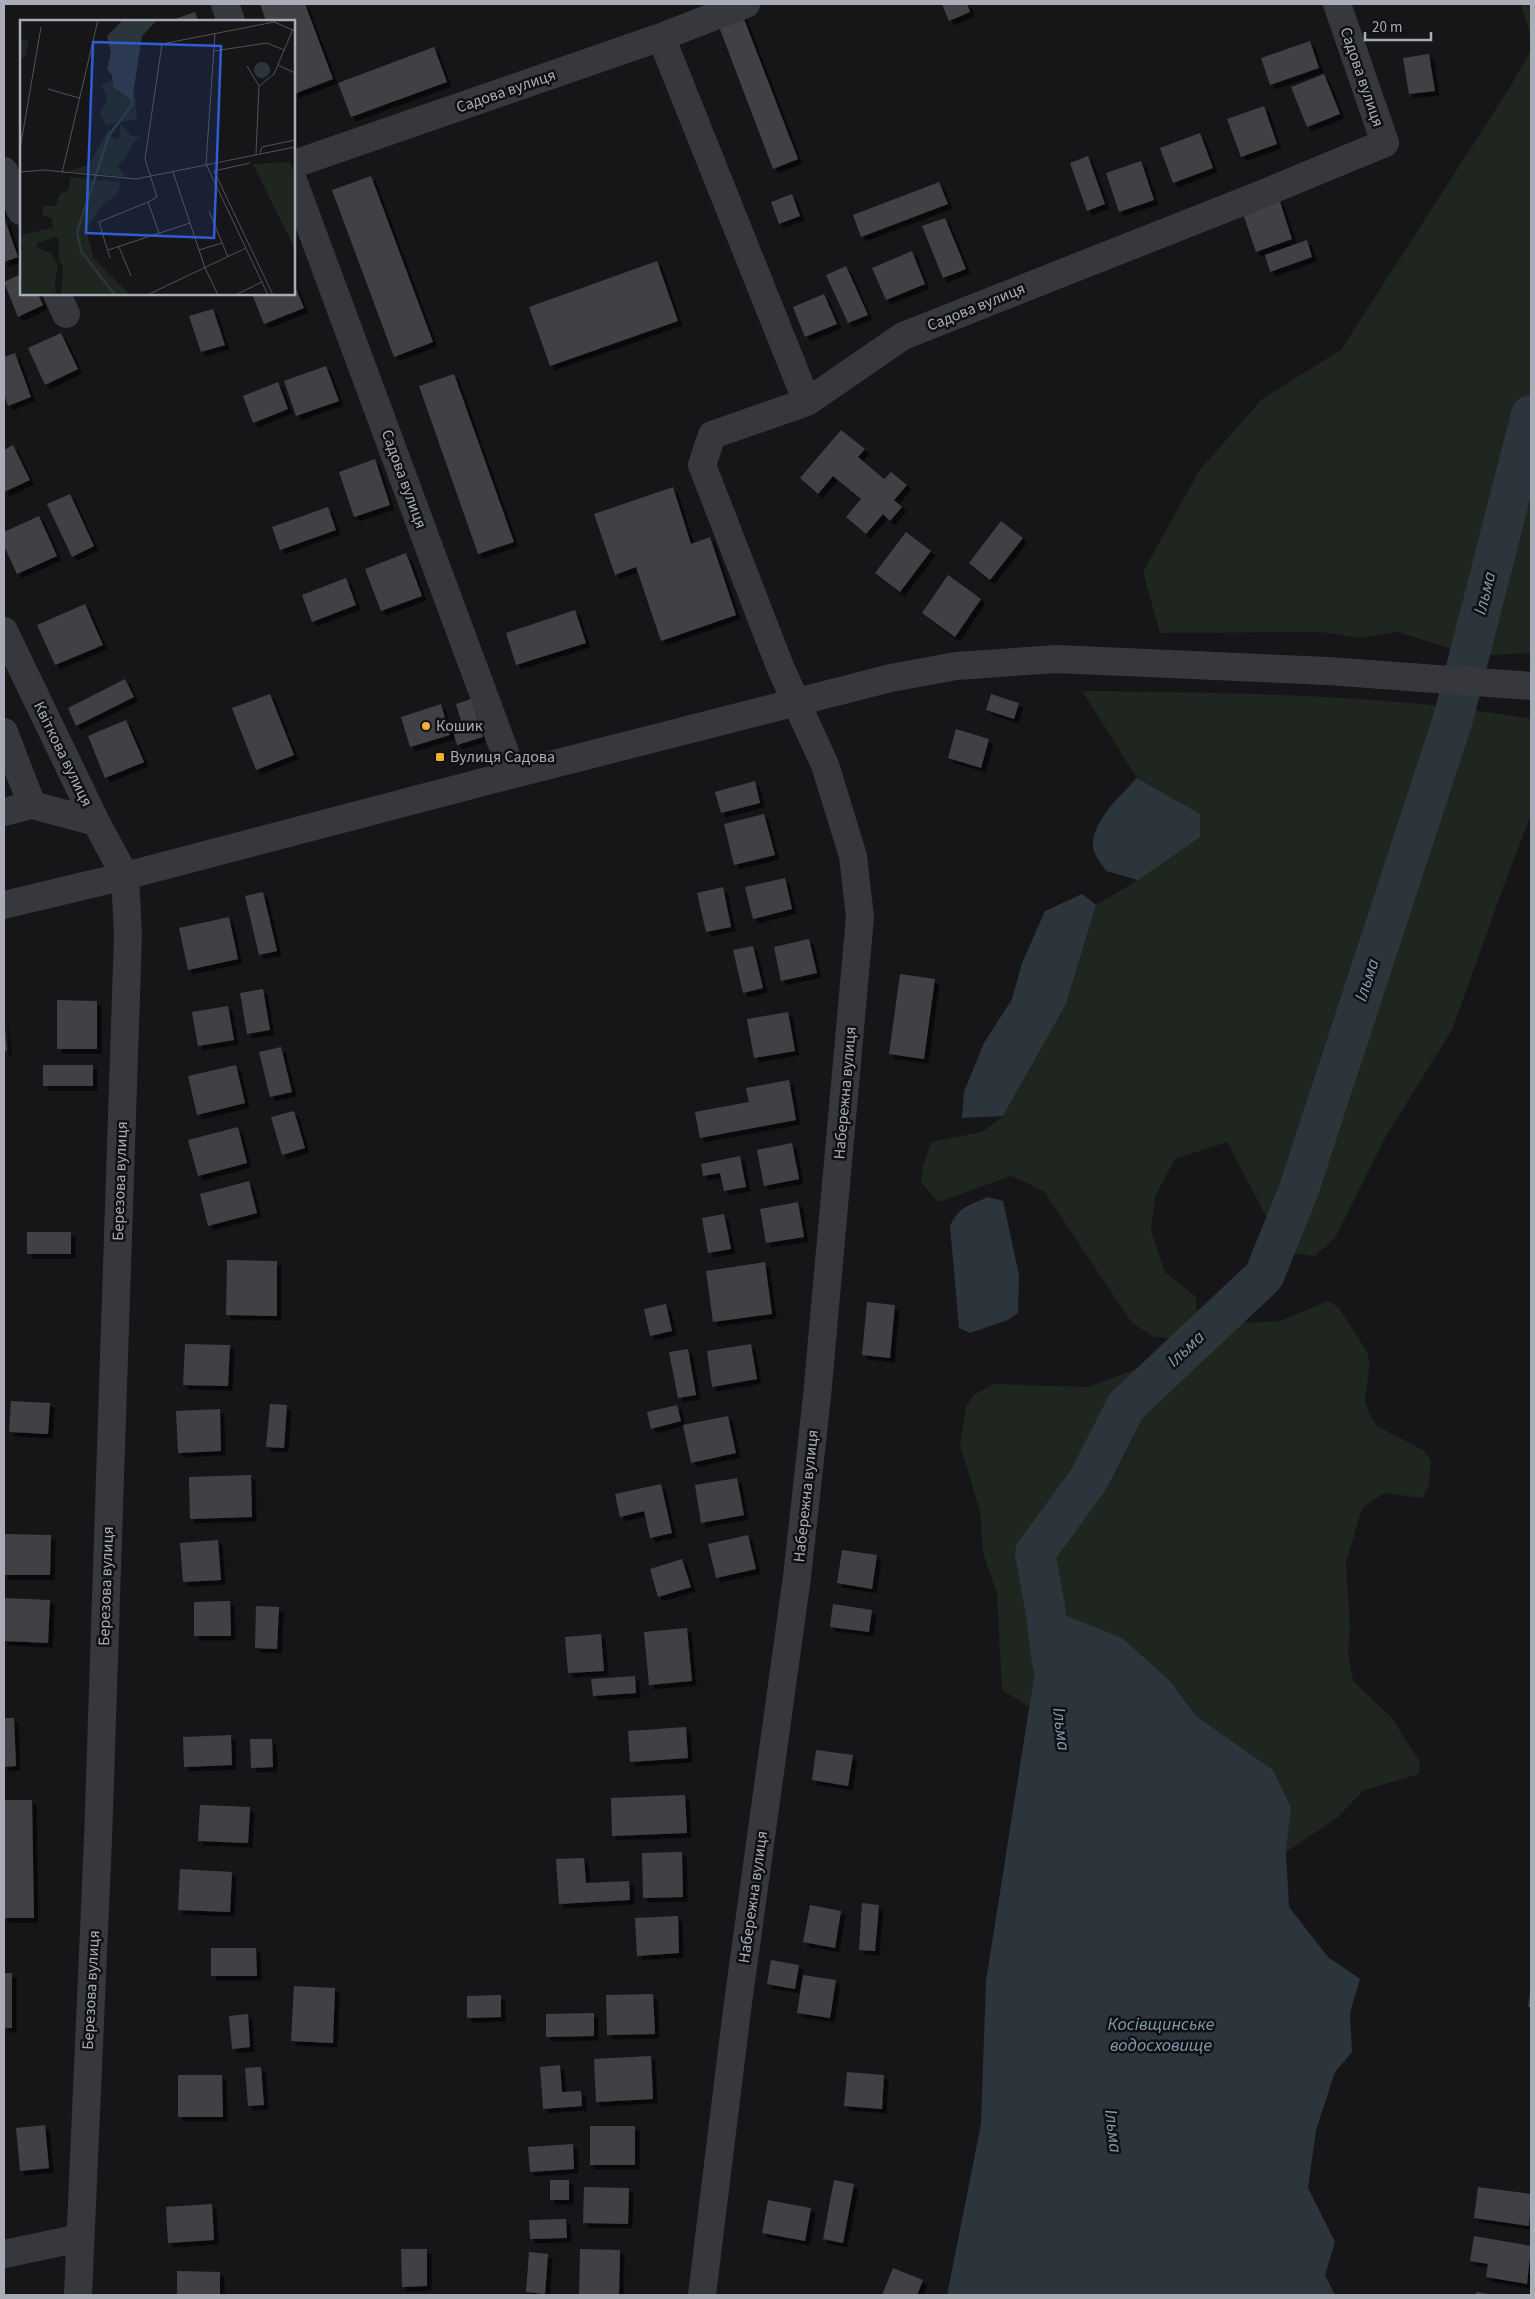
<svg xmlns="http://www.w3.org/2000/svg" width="1535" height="2299" font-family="'Source Sans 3',sans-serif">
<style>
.green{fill:#1e261f}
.water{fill:#2c353c}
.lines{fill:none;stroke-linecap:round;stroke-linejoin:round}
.river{stroke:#2c353c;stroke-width:40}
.building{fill:#404145;filter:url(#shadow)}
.minor{stroke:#37383d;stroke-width:28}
.poi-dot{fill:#f2b134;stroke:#111113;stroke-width:2}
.labels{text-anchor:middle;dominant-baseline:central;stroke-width:5;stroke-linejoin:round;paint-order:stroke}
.street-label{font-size:16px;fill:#a8adb8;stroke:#111113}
.poi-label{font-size:16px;fill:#a8adb8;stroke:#111113;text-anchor:start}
.water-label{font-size:18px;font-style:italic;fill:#7f9bb3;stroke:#111113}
.inset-river{fill:none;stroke:#2c353c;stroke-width:2.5}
.inset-road{fill:none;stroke:#505258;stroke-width:1}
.view{fill:#325cd3;fill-opacity:0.15;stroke:#325cd3;stroke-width:2.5}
.inset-edge{fill:none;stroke:#a8adb8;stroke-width:2.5}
</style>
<defs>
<filter id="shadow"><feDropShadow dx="4.5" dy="4.5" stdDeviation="0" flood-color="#0009"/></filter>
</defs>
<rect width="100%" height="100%" fill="#161618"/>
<path class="green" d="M1521,4h10v34z
M1531,50v603l-58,3 -75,-24 -39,6 -38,-6 -161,1 -17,-61 56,-101 63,-72 79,-49 169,-263z
M1082,691c150,2 301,2 449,28v96l-28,73 -51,142 -66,106 -51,102 -20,18 -30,-3 -58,-111 -52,17 -20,37 -4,35 14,41 31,25 1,28 -19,14 -24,-2 -22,-14 -88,-132 -33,-15 -73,26 -17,-20 2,-16 8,-24 51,-10 21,-16 63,-112 30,-99 42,-25 62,-66 -63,-36z
M1328,1301l10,6 28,43 4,12 -5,39 5,14 7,11 46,24 8,10 -2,25 -7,13 -38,-5 -22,15 -16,55 4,65 -2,26 5,27 38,36 29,45 -1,12 -55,16 -27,28 -51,34 5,-45 -18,-37 -77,-54 -26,-35 -125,-74 -16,100 -27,-17 -5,-96 -14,-41 -3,-42 -20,-66 6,-39 8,-11 19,-11 95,3 132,-50 22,-14 38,-2z"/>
<path class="water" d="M1137,778l63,36v23l-62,43 -32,-9c-4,-7 -13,-17 -13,-24 -2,-25 28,-52 44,-69z
M1082,894l14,11 -30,99 -63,112 -41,2 2,-26 20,-49 28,-44 10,-36 23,-52z
M988,1197l15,4 16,74 -1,38 -10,7 -38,13 -11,-5 -9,-102c8,-19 20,-21 38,-29z
M1045,1607l77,31 48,43 26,35 77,54 18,37 -5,45 3,55 39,50 32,22 -10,34 2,39 -17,20 -19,58 -8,58 27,54 -10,33 10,20h-388l34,-171 5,-143z"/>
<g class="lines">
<path class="river" d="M1052,1662l-7,-55 -10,-54 54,-74 37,-73 138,-130 34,-84 155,-473 78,-304"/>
</g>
<path class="building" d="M260,4h45l28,75 -39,15v-73h-28z
M942,4h25l3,8 -21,9z
M195,12l3,9h-28z
M742,14l56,145 -25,10 -55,-145z
M1310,41l9,27 -49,17 -9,-27z
M434,47l13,35 -96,35 -13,-34z
M1429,54l6,37 -26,3 -6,-36z
M1324,74l16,40 -33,13 -16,-40z
M1264,106l13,38 -36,13 -14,-38z
M1200,133l13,35 -40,15 -13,-35z
M1088,156l17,48 -18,7 -17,-48z
M1141,161l13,39 -35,12 -13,-39z
M371,176l62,166 -39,15 -62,-167z
M939,182l9,22 -87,33 -8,-22z
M792,194l8,22 -21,8 -8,-22z
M1279,199l13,40 -36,13 -14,-41z
M4,217l14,40 -14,5z
M945,218l21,51 -23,9 -21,-52z
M1307,240l5,17 -42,15 -5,-17z
M912,251l13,33 -39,16 -14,-32z
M657,261l21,60 -128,45 -21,-59z
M846,266l22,49 -20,8 -22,-48z
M21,274v20h17l5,11 -25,12 -14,-35z
M294,284l10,24 -40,16 -12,-30h42z
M824,294l13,30 -32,13 -12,-30z
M213,309l12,36 -24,7 -12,-36z
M61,333l17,36 -33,16 -17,-37z
M15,353l16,44 -23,9 -4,-12v-37z
M326,366l13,35 -43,15 -12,-35z
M454,374l60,168 -36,12 -59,-168z
M278,382l10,27 -35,14 -10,-27z
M841,430l24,19 -7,8 26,22 7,-7 16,13 -13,15 8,7 -12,14 -7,-7 -17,20 -20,-17 15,-18 -28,-23 -15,18 -18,-16z
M13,445l17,35 -26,12v-42z
M375,459l15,46 -36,12 -15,-45z
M673,487l18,57 19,-7 26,78 -75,26 -25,-74 -21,8 -21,-61z
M70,494l24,52 -22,11 -25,-53z
M328,507l8,23 -56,20 -8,-23z
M39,516l18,40 -40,18 -13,-28v-14z
M1001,521l22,17 -33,42 -21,-17z
M906,532l25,19 -31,41 -25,-19z
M406,553l16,43 -41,15 -16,-42z
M948,575l33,24 -26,38 -33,-24z
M346,578l10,27 -44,17 -10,-27z
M85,604l18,41 -48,20 -18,-40z
M575,610l11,33 -70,22 -10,-32z
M125,679l9,18 -58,29 -8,-18z
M270,694l24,61 -38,15 -24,-62z
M991,694l28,9 -5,16 -28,-9z
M471,699l12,38 -26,8 -3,-11 10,-3 -8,-27z
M441,704l9,31 -40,12 -9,-30z
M126,720l18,42 -39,16 -17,-42z
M956,729l33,10 -8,29 -33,-10z
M755,781l5,22 -39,10 -6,-21z
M764,814l11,41 -41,10 -10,-41z
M785,878l7,31 -39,10 -8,-32z
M723,887l8,40 -25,5 -9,-39z
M263,892l14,59 -18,4 -14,-59z
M229,917l9,42 -50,11 -9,-42z
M809,939l8,34 -36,8 -7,-34z
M753,946l10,42 -20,5 -10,-43z
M900,974l35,5 -11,80 -35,-5z
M263,989l7,41 -23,4 -7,-41z
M57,1000l40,1v48h-40z
M228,1006l6,34 -36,6 -6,-34z
M788,1012l7,39 -41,7 -7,-39z
M4,1016l3,35h-3z
M281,1047l11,45 -22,5 -11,-45z
M43,1065h50v21h-50z
M236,1065l9,38 -48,12 -9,-39z
M789,1080l7,40 -96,18 -5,-26 54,-10 -3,-14z
M294,1111l11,37 -23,7 -11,-38z
M238,1127l9,36 -49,13 -10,-36z
M792,1143l7,36 -35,7 -7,-36z
M740,1156l6,31 -22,4 -4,-18 -17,3 -2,-12z
M249,1181l8,32 -49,13 -8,-32z
M798,1202l6,35 -38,6 -6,-34z
M724,1214l7,35 -23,4 -6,-35z
M27,1232h44v22h-44z
M227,1260l50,1v55l-51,-1z
M765,1262l7,52 -59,8 -7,-51z
M867,1302l28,3 -5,53 -28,-3z
M666,1304l6,27 -22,5 -6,-27z
M185,1344l45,1 -2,41 -45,-1z
M751,1344l6,35 -45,8 -5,-36z
M688,1349l8,46 -18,3 -9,-46z
M11,1401l39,2 -2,31 -39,-2z
M270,1404l17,1 -3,43 -18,-1z
M677,1405l4,16 -30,8 -4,-17z
M220,1409l1,42 -43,2 -2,-42z
M728,1416l8,37 -45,10 -8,-38z
M251,1475l1,42 -62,2 -1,-42z
M737,1478l7,37 -43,8 -6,-38z
M661,1484l11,49 -22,5 -6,-27 -24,6 -5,-23z
M4,1534l47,1 -1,40h-46z
M748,1535l8,34 -40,9 -8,-34z
M218,1540l3,40 -38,2 -3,-39z
M842,1550l35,5 -5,34 -35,-6z
M682,1559l9,28 -33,10 -8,-28z
M4,1598l46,2 -2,43 -44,-2z
M230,1601l1,35h-37v-34z
M833,1604l39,6 -3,22 -39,-5z
M256,1606l23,1 -2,42 -22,-1z
M687,1628l5,53 -43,4 -5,-53z
M601,1634l3,37 -36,2 -3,-36z
M635,1676l1,17 -43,3 -2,-17z
M4,1718h10l2,48 -12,1z
M686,1727l2,31 -58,4 -2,-31z
M231,1735l1,30 -48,2 -1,-30z
M250,1739h22l1,28 -22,1z
M816,1750l37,5 -5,31 -36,-6z
M685,1795l2,38 -75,3 -1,-38z
M4,1800h28l2,118h-30z
M200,1805l50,2 -2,36 -50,-2z
M682,1852l1,45 -40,1 -1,-45z
M584,1858l2,25 43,-2 1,19 -71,4 -3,-45z
M180,1869l52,3 -2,40 -52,-2z
M862,1903l17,2 -4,46 -16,-1z
M810,1905l31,6 -6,37 -32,-6z
M678,1916l1,37 -42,3 -2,-38z
M211,1948h45l1,28h-46z
M771,1960l28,5 -4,24 -28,-5z
M4,1973h8v55h-8z
M803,1975l33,5 -6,38 -33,-5z
M294,1986l41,2 -2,55 -42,-2z
M1530,1993h1v14h-3z
M653,1994l2,40 -48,1 -1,-40z
M501,1995v22l-34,1v-22z
M594,2013v23l-48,1v-23z
M248,2014l2,33 -18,2 -3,-33z
M651,2056l2,43 -57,3 -2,-43z
M560,2065l2,27 19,-1 1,15 -39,3 -3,-42z
M261,2067l3,38 -16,1 -3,-38z
M847,2072l37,3 -2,34 -38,-3z
M178,2075h44l1,42h-45z
M45,2125l4,43 -29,3 -4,-43z
M590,2126h45v39h-45z
M573,2144l1,25 -44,3 -2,-25z
M550,2180h19v20h-19z
M834,2180l20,4 -11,59 -20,-4z
M584,2187l45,1 -1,36 -45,-1z
M1478,2187l53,7 -2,32 -55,-8z
M768,2200l43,8 -6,33 -43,-8z
M212,2204l2,36 -46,3 -2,-36z
M566,2219l1,19 -37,1 -1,-19z
M1474,2236l57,10 -4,38 -41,-7 2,-13 -18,-3z
M401,2249h26v37l-25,1z
M580,2249l40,1 -1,45 -40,-1z
M529,2252l19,2 -3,40 -19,-2z
M893,2268l30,12 -6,15h-35z
M177,2271l43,1v23h-43z
M1476,2292l12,2v1h-12z"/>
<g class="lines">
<path class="minor" d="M225,4l6,17
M661,37l146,365 96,-66 359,-142 123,-51 -48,-139
M294,164l367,-127 85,-33
M4,171l17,40
M294,183l219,591
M57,294l9,20
M4,631l92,191 29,54 3,59 -30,904 -20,456
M4,732l28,73
M4,812l28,-7 64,17
M4,905l121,-29 362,-95 404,-103 65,-12 100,-7 272,12 203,15
M4,2254l76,-16
M702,2295l35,-285 60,-433 20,-181 43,-479 -7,-61 -28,-91 -44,-96 -79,-204 10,-30 95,-33"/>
</g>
<g class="poi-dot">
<circle cx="426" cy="726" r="5"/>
<rect x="435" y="752" width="10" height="10" rx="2.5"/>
</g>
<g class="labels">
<g class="street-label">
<text transform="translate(1362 77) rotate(71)">Садова вулиця</text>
<text transform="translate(506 91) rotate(-19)">Садова вулиця</text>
<text transform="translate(976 307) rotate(-22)">Садова вулиця</text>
<text transform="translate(404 479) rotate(70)">Садова вулиця</text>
<text transform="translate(63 754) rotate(64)">Квіткова вулиця</text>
<text transform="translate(845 1093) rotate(-85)">Набережна вулиця</text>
<text transform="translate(120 1181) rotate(-88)">Березова вулиця</text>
<text transform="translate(806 1496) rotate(-84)">Набережна вулиця</text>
<text transform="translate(106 1586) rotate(-88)">Березова вулиця</text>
<text transform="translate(753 1897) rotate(-82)">Набережна вулиця</text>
<text transform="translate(91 1990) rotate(-87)">Березова вулиця</text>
</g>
<g class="poi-label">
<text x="436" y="726">Кошик</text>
<text x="450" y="757">Вулиця Садова</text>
</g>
<g class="water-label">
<text transform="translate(1485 593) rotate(-76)">Ільма</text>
<text transform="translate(1367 980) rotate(-72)">Ільма</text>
<text transform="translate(1186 1349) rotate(-43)">Ільма</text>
<text transform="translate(1061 1729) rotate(83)">Ільма</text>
<text x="1161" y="2024">Косівщинське<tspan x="1161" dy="21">водосховище</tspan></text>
<text transform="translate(1113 2131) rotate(83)">Ільма</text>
</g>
</g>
<g transform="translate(20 20)">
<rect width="275" height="275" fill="#161618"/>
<path d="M0,18l9,3 -4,17 -5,-1zM92,60l1,7 18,14 2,-8 2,1 2,25 -31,6 -7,-13 7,-8v-10l-5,-8zM100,103l11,13 10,1 -7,5 -9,17 -8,6 9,12 -59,-6 22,-6 19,-36 7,10 5,-1zM269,142l6,11v76l-42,-85zM50,157l49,5 1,5 -4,8 -13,10 -17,24 8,30 36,36h-69l2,-29 -4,-5v-22l-3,-2 -19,6v5l14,5 7,12 -3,16 1,14h-36v-45l3,-1 -3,-10 5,-5 28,-6 -1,-10 -9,-2v-10h13l4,-12 9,-4z" fill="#1e261f"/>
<path d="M103,0h34l-15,16 -10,65 -19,-14 -1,-12 -5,-6 4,-17 -4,-16zM234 50a8 8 0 1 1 16 0a8 8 0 1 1-16 0Z" fill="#2c353c"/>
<path class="inset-river" d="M95,275l-34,-44 -4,-19 32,-97 23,-30 -1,-8"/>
<path class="inset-road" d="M195,13l-9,131 62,131M194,31l53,-8 17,7M258,45l17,8M227,46l12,20M28,69l31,9M0,129l21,-122M240,133l2,-6 33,-7M236,134l3,-68 15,-12 19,-45M194,151l59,124M194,151l36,-8M0,152l24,-2 92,9 159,-32M153,152l32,96 13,27M42,153l36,-153M128,182l9,-5 -12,-38 17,-115 112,-22 21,9M189,191l19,46M99,227l12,29M88,230l82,-27M179,230l23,-7M90,238l-11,-36 49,-20 11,31M127,275l99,-47M215,275l27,-13"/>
<path class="view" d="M73,22l128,4 -7,192 -128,-5z"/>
<rect width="275" height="275" class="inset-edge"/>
</g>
<rect width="1535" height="2299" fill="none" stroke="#a8adb8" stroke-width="10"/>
<path d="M1365 32v8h66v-8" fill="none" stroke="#a8adb8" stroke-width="2.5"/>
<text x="1372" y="32" font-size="15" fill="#a8adb8" stroke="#111113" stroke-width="4" paint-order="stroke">20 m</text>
</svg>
